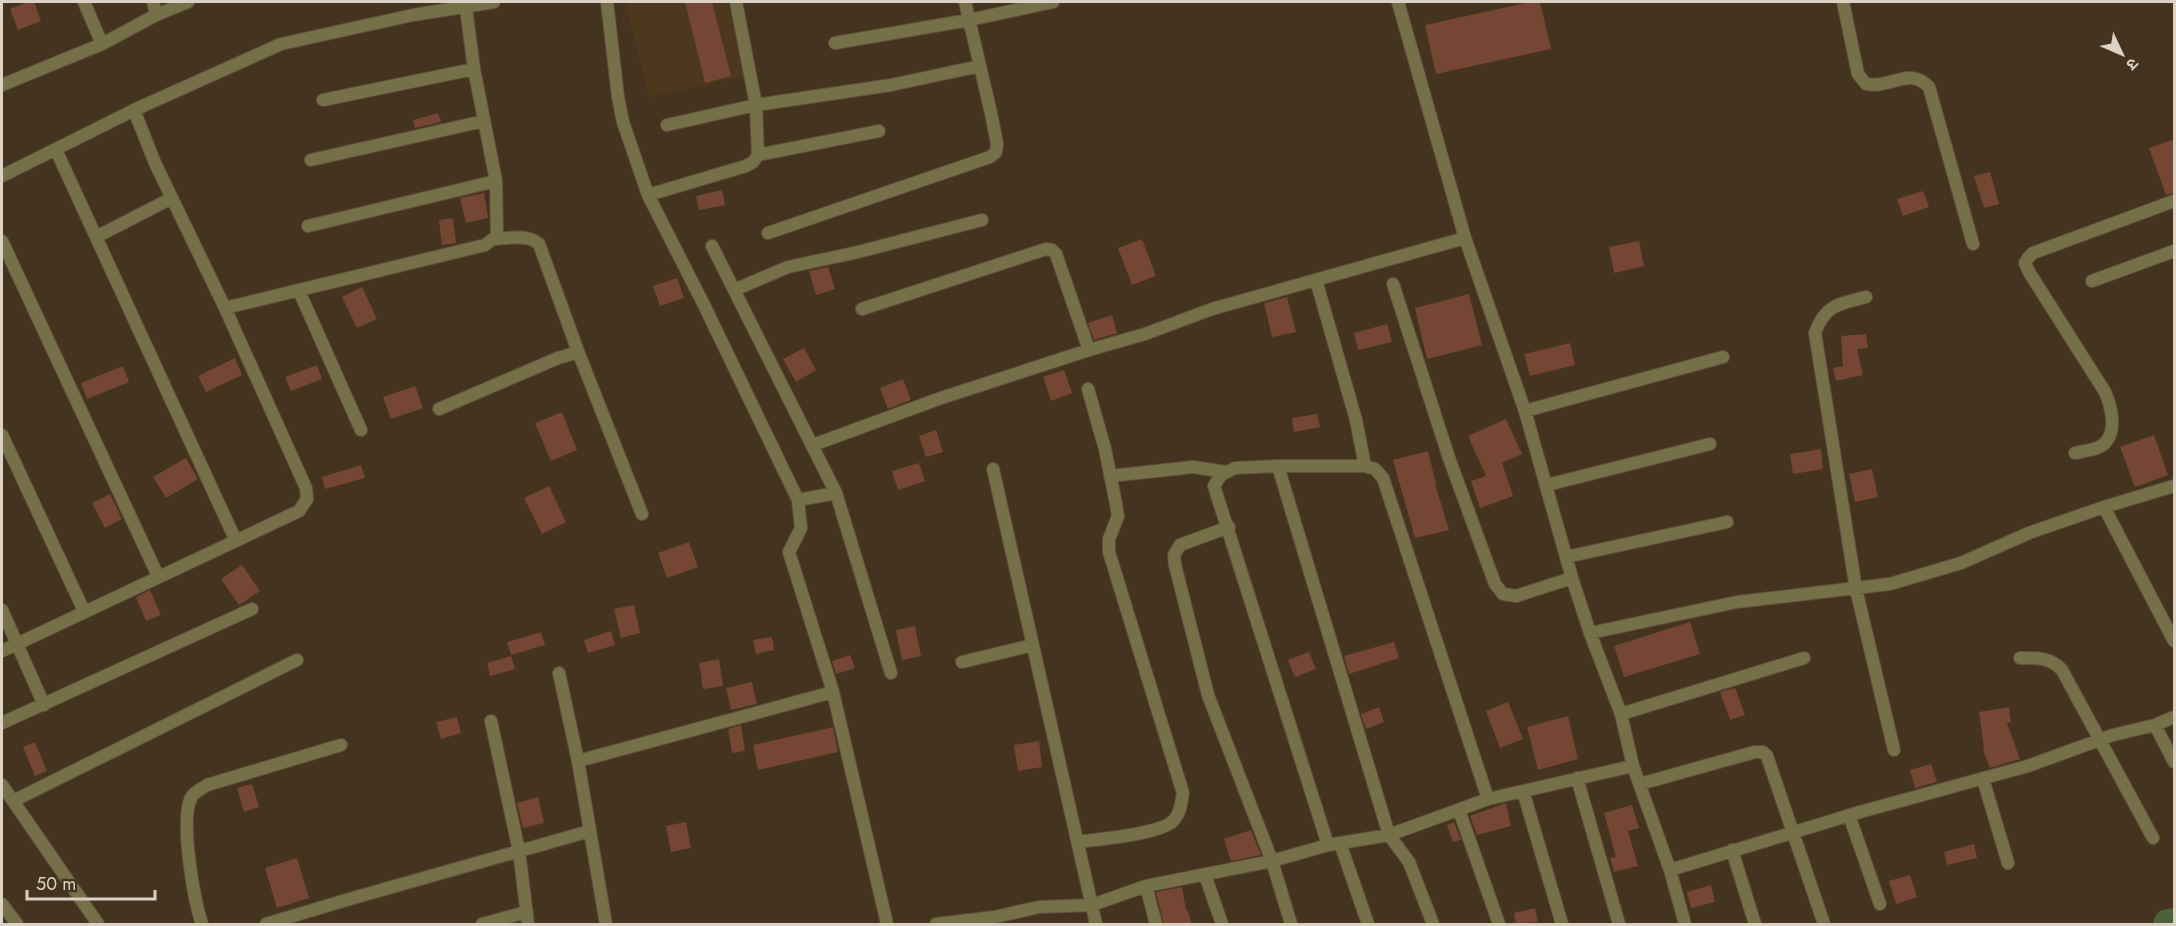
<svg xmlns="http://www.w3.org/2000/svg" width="2176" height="926" font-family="Jost,'Noto Sans Devanagari',sans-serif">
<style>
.built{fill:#4d381d}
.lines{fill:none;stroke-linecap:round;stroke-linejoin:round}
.river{stroke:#4b6136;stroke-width:30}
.building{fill:#744633}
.street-casing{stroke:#5f503d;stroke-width:14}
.street{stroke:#767048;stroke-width:12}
</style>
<rect width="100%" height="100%" fill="#44341f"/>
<path class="built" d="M625,2h103l17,74 -96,21z"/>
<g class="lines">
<path class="river" d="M2168,924l6,-1"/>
</g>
<path class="building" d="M28,2h6l7,19 -23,9 -8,-21z
M685,2h27l19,74 -26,7z
M1531,2h9l11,47 -115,25 -11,-49z
M438,113l3,9 -26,6 -2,-8z
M2175,139v54l-9,2 -17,-47z
M1990,172l9,32 -15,4 -10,-32z
M722,190l3,15 -26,5 -3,-14z
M1923,191l6,16 -26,9 -6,-17z
M484,193l4,25 -22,5 -6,-25z
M453,218l3,25 -14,2 -3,-25z
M1142,239l14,37 -24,9 -14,-37z
M1639,241l5,25 -30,7 -5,-26z
M828,267l7,22 -19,6 -7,-24z
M677,278l7,20 -24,8 -7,-20z
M362,287l15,32 -20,9 -15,-31z
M1469,294l13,51 -55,14 -12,-51z
M1287,297l9,35 -24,5 -8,-34z
M1112,315l5,18 -23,7 -6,-17z
M1387,324l5,18 -34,8 -4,-17z
M1866,334l2,14 -11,1 6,26 -27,6 -3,-13 10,-2 -2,-30z
M1570,343l5,22 -45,11 -6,-22z
M804,348l12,22 -20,12 -13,-23z
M235,358l7,17 -36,17 -8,-16z
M317,365l5,14 -31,12 -6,-14z
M123,366l6,16 -42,17 -6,-16z
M1064,370l8,23 -21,8 -8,-24z
M903,379l8,21 -23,9 -8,-21z
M415,386l8,22 -32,11 -8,-22z
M562,412l15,38 -26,11 -16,-38z
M1317,414l3,13 -26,5 -2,-14z
M1506,419l16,35 -20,9 11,33 -33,12 -9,-27 15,-5 -18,-40z
M936,430l7,22 -17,5 -7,-21z
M2154,435l14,40 -33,12 -15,-40z
M1821,449l2,20 -30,5 -3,-20z
M1428,451l8,33h-1l14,46 -34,8 -22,-78z
M186,458l12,21 -32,19 -13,-21z
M919,463l6,18 -27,9 -6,-19z
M361,465l4,13 -40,11 -3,-12z
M1872,469l6,28 -23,5 -6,-28z
M549,486l17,36 -24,12 -18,-36z
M110,494l12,25 -17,9 -13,-25z
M689,542l9,25 -31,11 -9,-25z
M242,565l18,26 -21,14 -18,-26z
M150,590l11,25 -15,6 -10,-24z
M634,605l6,28 -19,5 -7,-29z
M1690,622l10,32 -76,23 -10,-31z
M915,626l6,30 -19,4 -6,-30z
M611,631l4,14 -27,8 -4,-13z
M541,632l4,13 -34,10 -4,-13z
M772,637l2,13 -18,4 -3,-14z
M1394,642l5,16 -50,16 -5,-18z
M1309,652l7,17 -21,8 -7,-17z
M850,655l5,13 -19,6 -4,-13z
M511,656l4,13 -25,7 -3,-13z
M719,659l4,27 -20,3 -4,-26z
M752,682l5,22 -26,6 -5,-22z
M1735,688l10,27 -15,5 -10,-28z
M1508,702l15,37 -23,9 -14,-37z
M1379,707l5,15 -18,7 -5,-15z
M2009,707l2,15 -4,1 13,36 -30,9 -7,-18 1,-1 -5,-37z
M1568,716l10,43 -40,11 -11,-43z
M457,717l4,16 -20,6 -5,-17z
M741,725l4,26 -13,2 -4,-24z
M833,727l5,25 -80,18 -5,-25z
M1039,741l3,26 -24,4 -4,-26z
M35,742l12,29 -12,5 -12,-29z
M1931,764l6,18 -22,6 -5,-18z
M252,784l7,23 -15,5 -7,-24z
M538,797l6,26 -21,5 -6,-25z
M1506,803l5,23 -34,9 -7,-19z
M1632,805l7,23 -11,3 10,35 -24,6 -4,-14 6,-1 -12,-44z
M686,822l5,26 -20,4 -5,-26z
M1454,822l7,18 -8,2 -6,-17z
M1251,830l10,25 -30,6 -7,-22z
M1974,844l3,14 -30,7 -3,-13z
M297,858l12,40 -32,10 -12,-40z
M1910,875l7,22 -21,7 -7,-23z
M1711,885l4,17 -24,6 -4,-16z
M1182,887l4,23 1,-1 5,15h-28l-8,-32z
M1535,908l3,14 -22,2 -2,-11z"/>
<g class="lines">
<g class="street-casing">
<path id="street" d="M84,2l18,42
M153,2l3,13
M607,2l11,95 5,25 25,73 56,110 94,195 3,28 -12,24 44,140 54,232
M1398,2l67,236 60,173 47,167 18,55 31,81 12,52 37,104 15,54
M1843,2l15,72 8,10c24,5 43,-18 63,3l44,157
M835,43l134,-23 84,-18
M2,85l100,-41 54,-29 32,-13
M323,100l151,-31
M667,125l89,-20 135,-20 89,-19
M56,150l180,391
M758,155l121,-24
M311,160l173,-39
M2,176l132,-66 147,-66 132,-29 81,-13
M648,195l98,-29 7,-4 5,-7 -2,-50 -20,-103
M308,226l188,-45
M768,233l222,-76 6,-5 1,-8 -6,-31 -26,-111
M96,237l76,-39
M494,239c16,-1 33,-5 45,5l40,110
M2,241l156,335
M712,246l124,247 55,180
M1316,280l40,140 9,46
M2092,281l82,-30
M1393,284l56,174 46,126 8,10 13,2 56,-18
M734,290l54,-23 66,-14 128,-33
M299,291l62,139
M1866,297c-28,7 -41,8 -51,36l41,256 38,161
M225,308l260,-63 12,-9 -1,-55 -22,-112 -8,-61
M862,309l184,-60 6,1 4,4 33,96
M439,409l119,-51 17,-5 4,1 63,160
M1525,411l198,-54
M2,435l82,176
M813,445l128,-47 148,-48 56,-16 67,-25 253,-71
M2075,453c9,-2 22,-3 29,-9 14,-13 7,-38 1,-52l-76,-120 -4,-9 3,-5 5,-5 141,-52
M1278,466l111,369 20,27 24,62
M993,469l103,455
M1110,476l83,-9 33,5
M1547,485l163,-41
M798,500l38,-7
M2104,507l70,134
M1229,527l-49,18 -6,10 1,10 33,130 64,166 19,63
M1566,557l161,-35
M2,610l42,95
M1590,633l147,-31 153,-18 71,-21 68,-30 75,-26 70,-21
M2,651l297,-140 8,-12 -1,-11 -81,-180 -70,-145 -21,-53
M2020,658c17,0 30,-1 42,12l91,168
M962,662l71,-17
M559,673l19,88
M1621,714l183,-56
M491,721l28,130 9,73
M2,723l250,-114
M2155,725l19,37
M1577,778l42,146
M1983,779l25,84
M1640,784l115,-32h8l4,4 57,168
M2,785l96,139
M1523,791l39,133
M13,801l284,-141
M1459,810l40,114
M1849,815l31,89
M1078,842c21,-3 85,-8 96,-22 7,-8 7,-17 9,-27l-74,-241v-13l9,-23 -2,-12 -11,-55 -17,-60
M1340,843l28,81
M1328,845l-114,-359 7,-11 14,-7 43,-2h87l10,3 8,9 105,321
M1732,850l23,74
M1670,870l190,-58 168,-46 85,-31 42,-10 19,-8
M1205,875l17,49
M1146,886l10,38
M2,904l15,20
M202,924c-8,-23 -23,-107 -10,-128 3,-4 11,-8 15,-11l134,-40
M266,924l87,-26 237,-67
M482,924l45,-12
M606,924l-28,-163 255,-69
M936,924l59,-7 44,-10 53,-2 54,-19 126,-25 56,-16 61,-10 99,-36 145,-33"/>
</g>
<use href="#street" class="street"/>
</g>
<rect width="2176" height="926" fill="none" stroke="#dbd1c5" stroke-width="6"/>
<g transform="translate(2122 54) rotate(134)" stroke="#44341f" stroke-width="4.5" paint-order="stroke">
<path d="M0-4.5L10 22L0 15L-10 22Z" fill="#dbd1c5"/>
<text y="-9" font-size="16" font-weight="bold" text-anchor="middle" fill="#dbd1c5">उ</text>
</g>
<path d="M27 890v9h128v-9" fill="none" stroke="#dbd1c5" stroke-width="3"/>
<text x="36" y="890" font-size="18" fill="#dbd1c5" stroke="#44341f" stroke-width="4.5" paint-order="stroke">50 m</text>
</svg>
